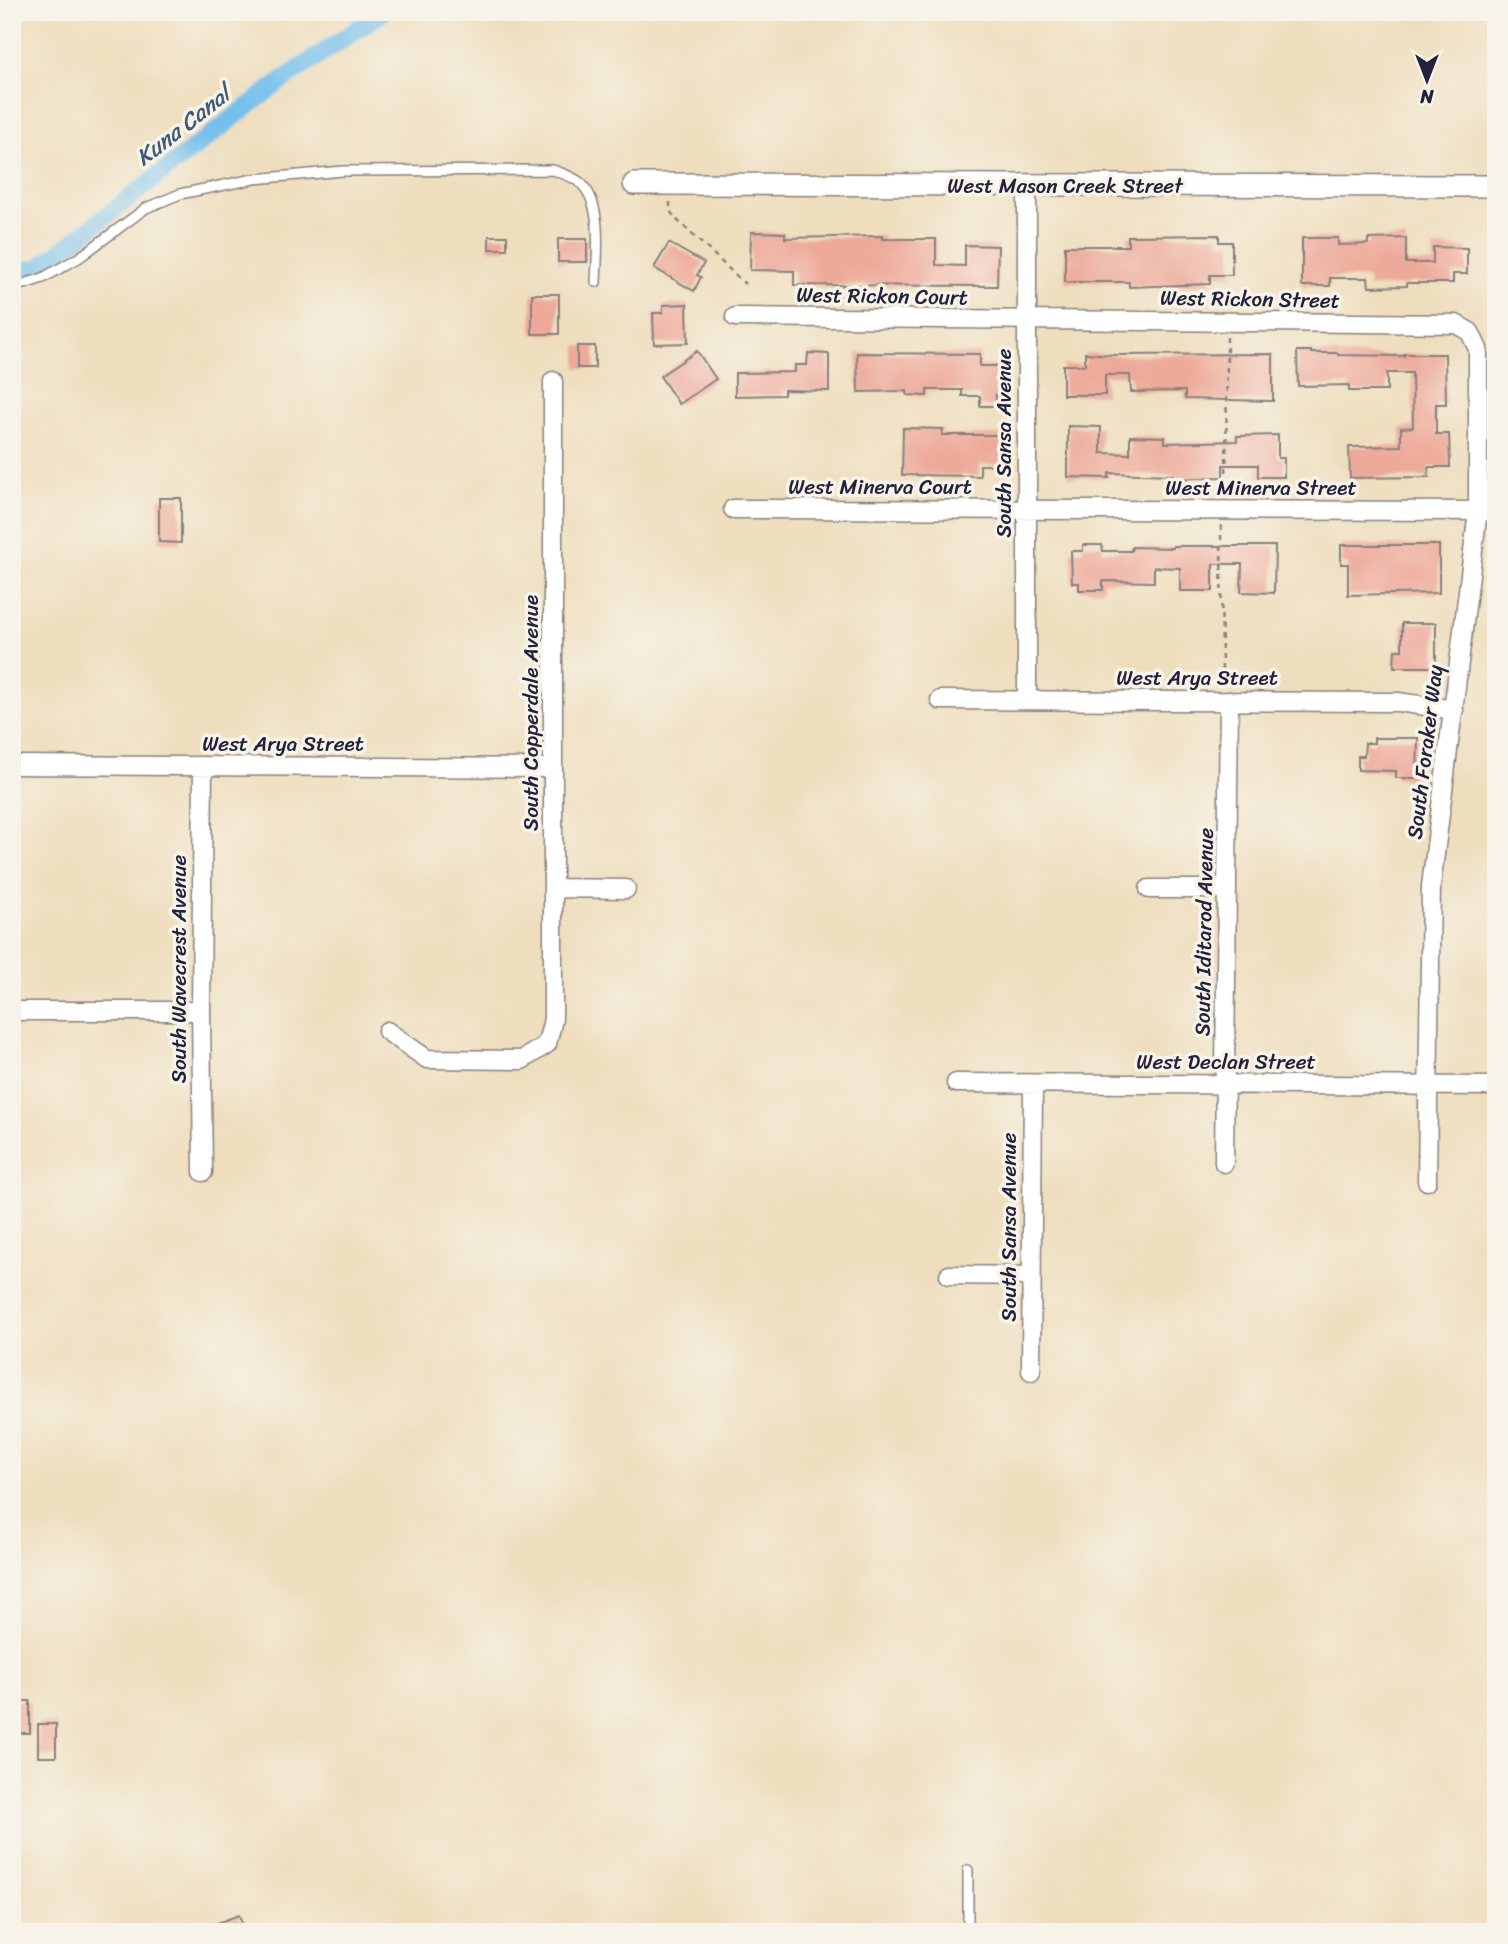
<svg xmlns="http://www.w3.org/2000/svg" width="1508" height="1944" font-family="Sriracha,sans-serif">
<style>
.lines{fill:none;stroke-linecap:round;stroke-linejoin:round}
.canal{stroke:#73bfed;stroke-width:18}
.building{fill:#eda999}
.service-casing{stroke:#88807c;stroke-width:12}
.minor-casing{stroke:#88807c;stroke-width:21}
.tertiary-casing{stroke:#88807c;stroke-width:24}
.path{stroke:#88807c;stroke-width:2.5;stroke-dasharray:5 5;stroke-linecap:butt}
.service{stroke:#fff;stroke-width:9}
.minor{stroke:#fff;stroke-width:18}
.tertiary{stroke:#fff;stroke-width:21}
.labels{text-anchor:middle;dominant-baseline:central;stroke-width:7;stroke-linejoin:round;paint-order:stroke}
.street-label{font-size:21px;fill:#22223b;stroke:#f7f3e8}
.water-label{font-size:23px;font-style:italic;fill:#3e5979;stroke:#f7f3e8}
</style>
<rect width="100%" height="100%" fill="#f7f3e8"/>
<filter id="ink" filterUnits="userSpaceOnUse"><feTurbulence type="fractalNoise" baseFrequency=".0143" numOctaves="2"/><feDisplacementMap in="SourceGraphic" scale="14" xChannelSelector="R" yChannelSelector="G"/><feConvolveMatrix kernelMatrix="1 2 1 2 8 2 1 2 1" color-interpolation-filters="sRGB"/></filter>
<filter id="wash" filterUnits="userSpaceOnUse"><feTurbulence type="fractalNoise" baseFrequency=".00686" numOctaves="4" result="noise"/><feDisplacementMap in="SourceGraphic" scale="28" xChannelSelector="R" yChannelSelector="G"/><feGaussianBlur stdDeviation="1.57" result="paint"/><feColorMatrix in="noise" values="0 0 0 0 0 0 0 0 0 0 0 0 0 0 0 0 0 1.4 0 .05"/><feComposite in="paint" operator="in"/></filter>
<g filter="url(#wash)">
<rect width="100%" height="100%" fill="#eedebe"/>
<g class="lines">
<path class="canal" d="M12,274l28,-7 241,-186 102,-69"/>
</g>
<g id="blocks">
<path class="building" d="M751,232l34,1v5l97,-2v3h54v26l29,1v-21l33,1 -1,40 -203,-1v-14l-44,-1z
M1219,235v7h13v33h-22v9l-81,3v-5h-64v-36h63v-10z
M489,236h18v13h-18z
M1302,238h36v7l30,-1v-5l38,-1v25h27v-16l34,1v26h-14v9h-46v3l-38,1 -1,-9h-38v8h-28z
M558,239h29v23h-29z
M669,243l35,20 -7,12 4,2 -7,14 -40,-23z
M532,294h27v40h-27z
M687,304l1,39 -34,1 -1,-31h10v-8z
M577,346h18v22h-18z
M697,351l19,28 -37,25 -19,-28z
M1297,351h14v2h27v2l66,1v-2h41l1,50h-10v30h13l1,33h-22l1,10 -79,1 -1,-31 52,-1v-18l12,-1 -1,-54h-25v18h-38v-6l-51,1z
M808,353l21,1v37l-45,-1v5l-49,1v-23l60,-1v-7h12z
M857,353l123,1v12h23v28h-7v12h-16v-10h-18v-6h-35v6l-20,-1v-4l-49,1z
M1085,353l27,2 161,-1v47l-88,-2v-8l-54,1 -1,-17h-25v20h-42v-30h22z
M1068,426l33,1v26l29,1v-18l35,1v6l72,-2v-5l41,-1v23h6v19h-26v-12h-35v12l-49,2 -1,-4 -64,-2v5l-41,-1z
M903,428l40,1 -1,6h61v30h-23v11l-78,-1z
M159,498h22v45l-22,-1z
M1083,545h19l1,6h28l1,-4 41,1v-2h102l-1,47 -33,-1 1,-28h-29v27h-33v-23l-26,-1v15l-51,-1v9h-24v-7h-7l-1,-32h12z
M1341,545h98v48l-91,2v-31h-7z
M1402,623h34v44h-42l1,-17h7z
M1374,738h44l-1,40h-21v-7l-38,-1v-14h6l1,-13h9z
M12,1701h18v32h-18z
M38,1724h18v33h-18z
M239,1915l6,17h-47v-2z"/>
</g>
</g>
<g filter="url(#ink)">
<use href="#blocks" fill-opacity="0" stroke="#88807c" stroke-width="2"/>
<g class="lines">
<g class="service-casing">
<path id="service" d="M12,288l31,-10 37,-21 66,-49 34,-14 74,-15 89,-8 210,-1c8,3 18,6 25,11 26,19 19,73 18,101
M968,1870v62"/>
</g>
<g class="minor-casing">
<path id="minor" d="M735,317l721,7 14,8 8,17v162l-47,375 -4,295
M733,509l763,2
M940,700l458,2 56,8
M1027,700v-514
M12,765l541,3
M203,766l-2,245 2,161
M553,888l73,1
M1149,889h78
M12,1011h189
M387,1031l40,28 95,1 25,-16 6,-25v-638
M956,1083l540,3
M1224,1163l5,-462
M949,1275l82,1
M1031,1371l2,-287"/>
</g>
<g class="tertiary-casing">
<path id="tertiary" d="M634,184l862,2"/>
</g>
<path class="path" d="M670,202v9l7,9 68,64
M1226,492l1,-155
M1221,525l1,158"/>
<use href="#service" class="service"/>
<use href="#minor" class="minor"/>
<use href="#tertiary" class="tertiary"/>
</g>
</g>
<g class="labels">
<g class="street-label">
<text x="1065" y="186">West Mason Creek Street</text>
<text transform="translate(882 296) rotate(1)">West Rickon Court</text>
<text transform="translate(1250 299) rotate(1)">West Rickon Street</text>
<text transform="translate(1004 443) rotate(-90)">South Sansa Avenue</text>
<text x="880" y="487">West Minerva Court</text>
<text x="1261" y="488">West Minerva Street</text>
<text x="1197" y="678">West Arya Street</text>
<text transform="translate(531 713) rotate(-90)">South Copperdale Avenue</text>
<text x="283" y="744">West Arya Street</text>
<text transform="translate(1425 752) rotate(-83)">South Foraker Way</text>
<text transform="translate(1204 932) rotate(-89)">South Iditarod Avenue</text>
<text transform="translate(179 969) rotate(-90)">South Wavecrest Avenue</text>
<text x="1226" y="1062">West Declan Street</text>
<text transform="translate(1009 1227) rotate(-90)">South Sansa Avenue</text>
</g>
<g class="water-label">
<text transform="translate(183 126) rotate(-38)">Kuna Canal</text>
</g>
</g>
<rect width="1508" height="1944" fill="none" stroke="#f7f3e8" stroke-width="42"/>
<g transform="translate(1427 80) rotate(180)" stroke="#f7f3e8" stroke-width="5" paint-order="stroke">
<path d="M0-5L12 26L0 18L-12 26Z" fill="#22223b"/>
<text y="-10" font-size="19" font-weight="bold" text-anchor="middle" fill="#22223b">N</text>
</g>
</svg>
